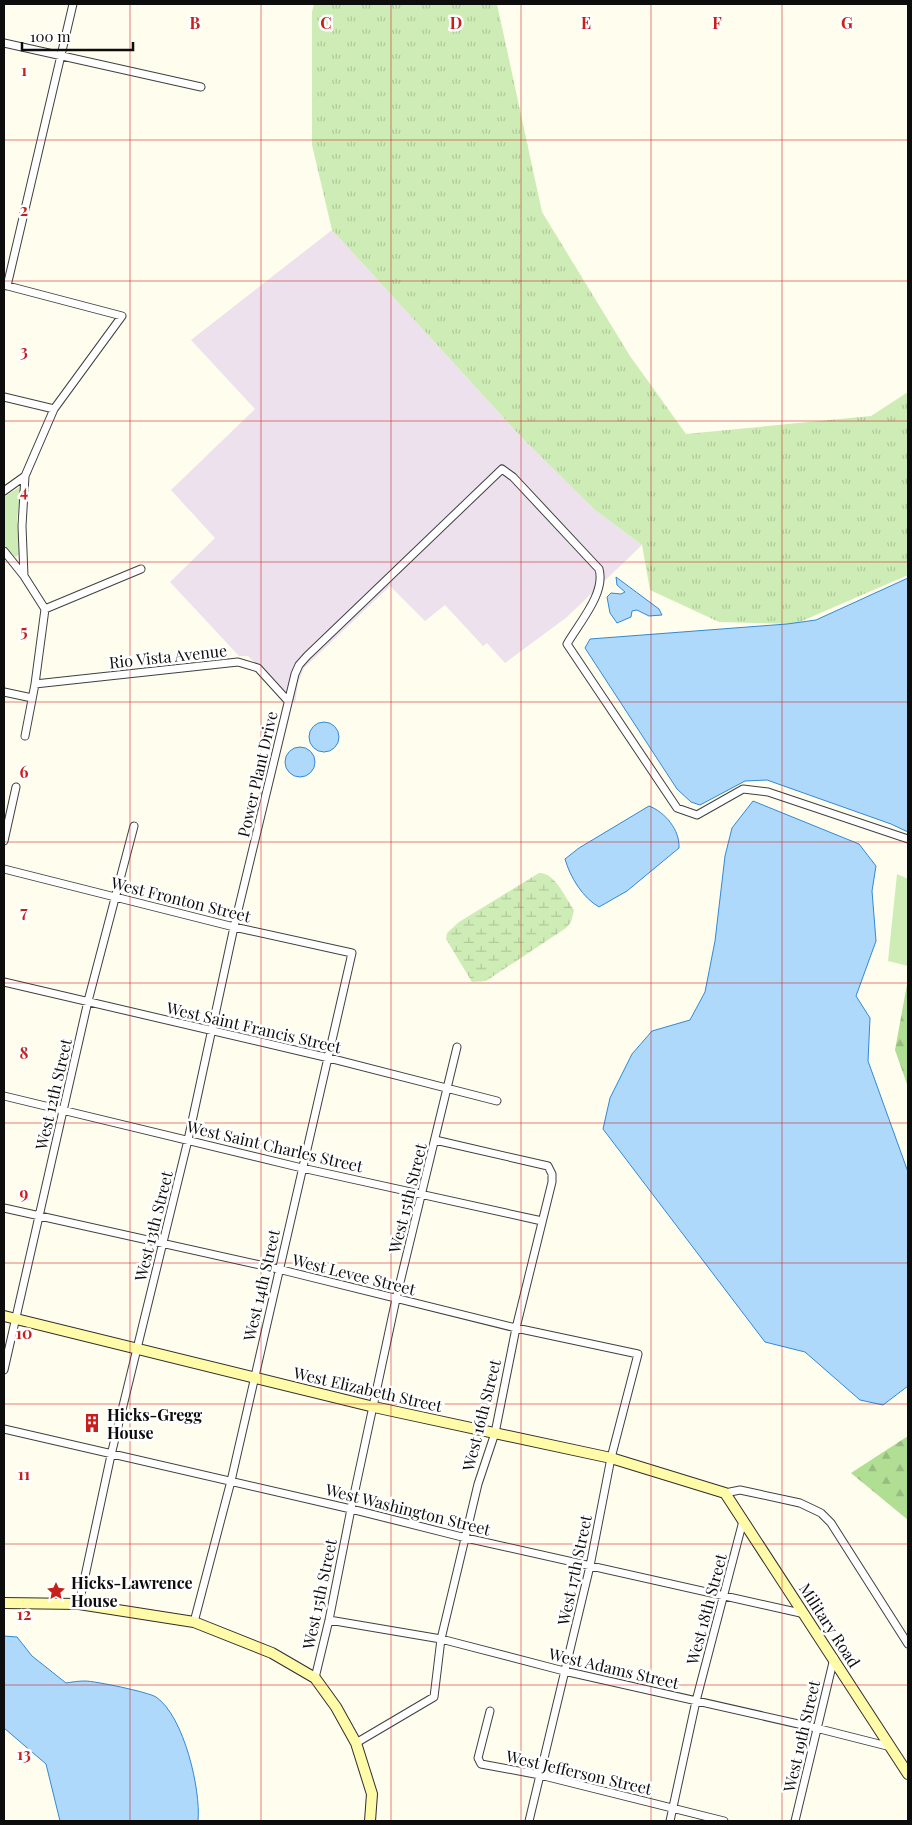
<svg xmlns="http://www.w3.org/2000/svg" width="912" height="1825" font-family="'Playfair Display',serif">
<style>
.industrial{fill:#ece1ed}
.grass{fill:url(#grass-tufts)}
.forest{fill:url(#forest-firs)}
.wetland{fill:url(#wetland-marsh)}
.park{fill:#ceecb5}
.water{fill:#afd9fa;stroke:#3189d6}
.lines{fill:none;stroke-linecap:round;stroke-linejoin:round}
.street-casing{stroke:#404040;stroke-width:9}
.secondary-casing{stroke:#2f2f2f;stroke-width:12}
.street{stroke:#fff;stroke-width:7}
.secondary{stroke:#fffba9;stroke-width:10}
.grid{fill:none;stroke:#c71f1c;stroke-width:1;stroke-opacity:0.55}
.labels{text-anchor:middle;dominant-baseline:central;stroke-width:5;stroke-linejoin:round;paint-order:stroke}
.street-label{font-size:16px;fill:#0d0d0d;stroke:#fff}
.poi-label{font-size:16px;font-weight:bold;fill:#0d0d0d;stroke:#fff;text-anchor:start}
.grid-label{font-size:16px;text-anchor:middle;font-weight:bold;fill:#c71f1c;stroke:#fff;stroke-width:5;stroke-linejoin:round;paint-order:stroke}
</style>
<defs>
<pattern id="grass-tufts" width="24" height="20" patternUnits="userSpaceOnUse" patternTransform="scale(1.25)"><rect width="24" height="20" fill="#ceecb5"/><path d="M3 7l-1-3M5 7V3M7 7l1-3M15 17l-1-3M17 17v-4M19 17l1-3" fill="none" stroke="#b0c99a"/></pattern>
<pattern id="forest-firs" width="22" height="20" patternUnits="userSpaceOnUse" patternTransform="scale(1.25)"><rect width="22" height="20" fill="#b0de93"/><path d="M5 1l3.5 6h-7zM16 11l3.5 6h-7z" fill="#96bd7e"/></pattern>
<pattern id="wetland-marsh" width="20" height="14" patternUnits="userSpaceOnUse" patternTransform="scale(1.25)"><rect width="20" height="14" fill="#ceecb5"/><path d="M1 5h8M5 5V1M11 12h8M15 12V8" fill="none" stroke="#b0c99a"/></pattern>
</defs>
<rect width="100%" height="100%" fill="#fffdee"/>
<path class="industrial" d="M332,230l192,210 71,70 47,35 -75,72 -62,46 -18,-20 -4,3 -38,-41 -20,16 -35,-35 -86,82 -6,15 -3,20 -47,-47h-9l-69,-74 45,-44 -44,-48 84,-81 -64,-69z"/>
<path class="grass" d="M314,4h183l45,208 88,144 56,78 185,-18 37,-24v183l-113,49 -76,-2 -69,-32 -8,-45 -47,-35 -71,-70 -192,-210 -20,-85v-133z"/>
<path class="forest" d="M908,979v108l-13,-37z
M908,1436v84l-57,-47z"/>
<path class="wetland" d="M539,873c16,-1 27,26 35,37l-3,12 -5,6 -80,53 -14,1 -26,-43 1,-6 12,-11z"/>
<path class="park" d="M21,486l-4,34 2,35 -4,2 -11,-13v-47z
M897,874l11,5v87l-20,-5z"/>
<path class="water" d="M616,577l43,32 3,6 -13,1 -12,-6 -5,1 -1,6 -14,6 -7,-10 -3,-16 4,-4 10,1 4,-2 -8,-7z
M908,578v254l-17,-8 -124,-44 -22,1 -45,24 -9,-3 -14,-13 -92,-141 5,-9 197,-15 29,-4z
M309 737a15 15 0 1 1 30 0a15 15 0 1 1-30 0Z
M285 762a15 15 0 1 1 30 0a15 15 0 1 1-30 0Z
M753,801l106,43 17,22 -4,25 4,50 -20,55 14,22 -2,43 40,111v214l-25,19 -23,-5 -55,-48 -40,-10 -162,-213 7,-31 22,-44 20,-23 38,-11 15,-28 10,-51 10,-85 7,-28z
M649,806c16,6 31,24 30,42l-52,43 -28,16c-16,-9 -29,-30 -34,-48l14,-11z
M4,1636l13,1 15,19 34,27c6,-1 12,-2 19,-2 10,0 63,11 71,16 28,19 45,93 42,124h-138l-14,-57 -42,-36z"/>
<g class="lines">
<g class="street-casing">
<path id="street" d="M4,43l197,44
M4,285l118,31 -68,93 -29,67 -21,15
M7,286l66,-282
M4,397l50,12
M4,551l20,25
M45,609l96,-40
M35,684l203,-22 20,6 30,33
M4,692l28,6
M25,736l10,-52 10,-75 -21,-33 -2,-50 3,-50
M4,841l12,-54
M4,869l230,58 118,26 -121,528 -37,141
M4,982l325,76 168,43
M4,1096l298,72 240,53
M4,1208l274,61 238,59 122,26 -27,104 -21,108 -61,255
M4,1370l84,-369 46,-175
M4,1429l347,80 115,29 339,76
M725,1493l15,-3 60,13 21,10 10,10 77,121
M79,1604l32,-149 77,-315 46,-213 61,-253 4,-9 8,-9 195,-187 11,8 86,92c7,24 -20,54 -32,75l110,164 20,7 46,-26 25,3 140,47
M329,1620l112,19 123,32 252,57 75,19
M315,1678l14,-58 22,-111 45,-210 61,-252
M490,1711l-12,47 3,6 59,11 184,46
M356,1743l78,-46 7,-58 37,-155 17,-51 21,-105 36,-146v-8l-4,-8 -113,-26
M670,1821l26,-120 47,-180
M795,1821l39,-163"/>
</g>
<g class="secondary-casing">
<path id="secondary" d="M4,1316l370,91 237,51 114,35 183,281
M4,1603l75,1 115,18 78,31 43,25 21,29 20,36 16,51 -2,27"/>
</g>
<use href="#street" class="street"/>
<use href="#secondary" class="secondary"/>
</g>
<path class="grid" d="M130,4v1817M261,4v1817M391,4v1817M521,4v1817M651,4v1817M782,4v1817M4,140h904M4,281h904M4,421h904M4,562h904M4,702h904M4,842h904M4,983h904M4,1123h904M4,1263h904M4,1404h904M4,1544h904M4,1685h904"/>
<defs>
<g id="building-bare" transform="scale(1.5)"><path d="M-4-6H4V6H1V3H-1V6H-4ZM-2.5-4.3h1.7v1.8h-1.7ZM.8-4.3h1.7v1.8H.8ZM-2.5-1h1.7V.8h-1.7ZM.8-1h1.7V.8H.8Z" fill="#c71f1c" stroke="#fff" stroke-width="2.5" paint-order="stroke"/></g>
<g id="sight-bare" transform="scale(1.5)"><path d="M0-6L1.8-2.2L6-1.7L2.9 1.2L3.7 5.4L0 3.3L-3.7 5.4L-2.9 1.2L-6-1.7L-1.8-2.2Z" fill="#c71f1c" stroke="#fff" stroke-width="2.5" paint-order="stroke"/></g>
</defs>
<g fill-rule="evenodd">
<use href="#building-bare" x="92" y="1423"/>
<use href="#sight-bare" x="56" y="1591"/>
</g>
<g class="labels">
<g class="street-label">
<text transform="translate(168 656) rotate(-6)">Rio Vista Avenue</text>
<text transform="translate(257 774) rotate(-77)">Power Plant Drive</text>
<text transform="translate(181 899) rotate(14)">West Fronton Street</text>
<text transform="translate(254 1027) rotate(13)">West Saint Francis Street</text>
<text transform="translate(53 1094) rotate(-77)">West 12th Street</text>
<text transform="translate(275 1146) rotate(13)">West Saint Charles Street</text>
<text transform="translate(407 1198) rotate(-76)">West 15th Street</text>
<text transform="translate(153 1226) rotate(-76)">West 13th Street</text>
<text transform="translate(354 1274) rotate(14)">West Levee Street</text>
<text transform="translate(261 1285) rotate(-77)">West 14th Street</text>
<text transform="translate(368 1389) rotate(13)">West Elizabeth Street</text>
<text transform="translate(481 1415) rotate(-76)">West 16th Street</text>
<text transform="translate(408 1509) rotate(14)">West Washington Street</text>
<text transform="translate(574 1570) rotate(-78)">West 17th Street</text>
<text transform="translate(319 1594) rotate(-78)">West 15th Street</text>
<text transform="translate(706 1609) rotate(-75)">West 18th Street</text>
<text transform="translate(830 1625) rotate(57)">Military Road</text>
<text transform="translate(614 1668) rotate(13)">West Adams Street</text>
<text transform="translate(801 1736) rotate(-77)">West 19th Street</text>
<text transform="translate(579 1772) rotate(13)">West Jefferson Street</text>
</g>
<g class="poi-label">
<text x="107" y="1414">Hicks-Gregg<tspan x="107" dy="18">House</tspan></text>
<text x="71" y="1582">Hicks-Lawrence<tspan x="71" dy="18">House</tspan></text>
</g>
</g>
<g class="grid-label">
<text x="195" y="29">B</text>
<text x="326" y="29">C</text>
<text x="456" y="29">D</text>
<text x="586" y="29">E</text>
<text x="717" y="29">F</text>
<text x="847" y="29">G</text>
<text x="24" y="76">1</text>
<text x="24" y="216">2</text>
<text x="24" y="357">3</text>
<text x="24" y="497">4</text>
<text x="24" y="637">5</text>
<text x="24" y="778">6</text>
<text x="24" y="918">7</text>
<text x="24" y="1059">8</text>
<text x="24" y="1199">9</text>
<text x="24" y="1339">10</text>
<text x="24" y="1480">11</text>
<text x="24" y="1620">12</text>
<text x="24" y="1760">13</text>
</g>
<rect width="912" height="1825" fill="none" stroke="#0d0d0d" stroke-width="10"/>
<path d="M22 42v8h111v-8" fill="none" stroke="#0d0d0d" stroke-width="2.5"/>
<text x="30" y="42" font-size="15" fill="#0d0d0d" stroke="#ffffff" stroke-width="4" paint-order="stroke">100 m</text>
</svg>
